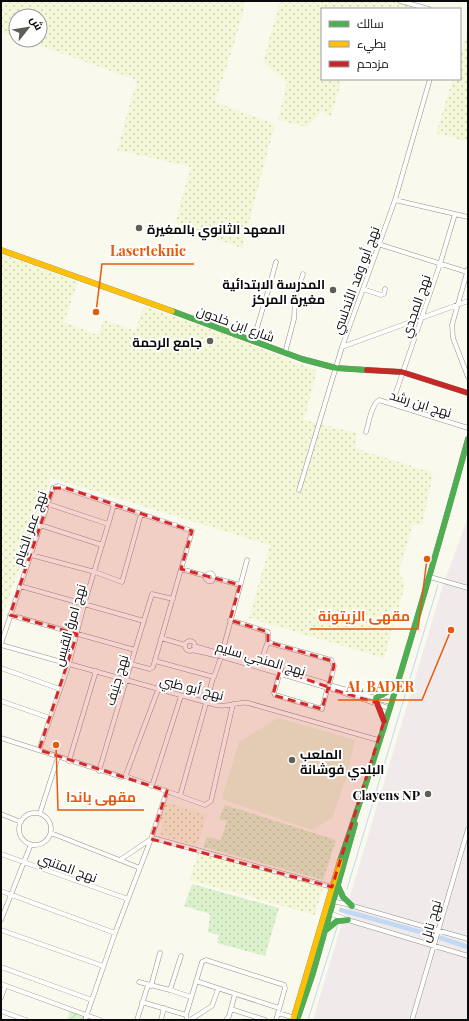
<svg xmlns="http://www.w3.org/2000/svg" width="469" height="1021" font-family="'Playfair Display',Cairo,serif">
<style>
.industrial{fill:#f1eaeb}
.farmland{fill:url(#farmland-dots)}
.grass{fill:url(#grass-dots)}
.garden{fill:url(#garden-furrows)}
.pitch{fill:#e6f5d6}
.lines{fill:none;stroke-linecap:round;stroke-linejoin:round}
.stream{stroke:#c2d9f5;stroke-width:1}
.canal{stroke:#c2d9f5;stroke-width:4.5}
.street-casing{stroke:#92928c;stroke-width:5}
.fast-casing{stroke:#888883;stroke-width:6}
.slow-casing{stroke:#888883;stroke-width:6}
.jam-casing{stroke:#888883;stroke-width:6}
.street{stroke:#fefefc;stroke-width:4}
.fast{stroke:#4caf50;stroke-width:5.5}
.slow{stroke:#ffc107;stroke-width:5.5}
.jam{stroke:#c62828;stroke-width:5.5}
.marked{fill:#d62828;fill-opacity:0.2;stroke:#d62828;stroke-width:3;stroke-dasharray:8 5;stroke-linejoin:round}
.poi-dot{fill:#5e5e59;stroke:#fff;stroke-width:1.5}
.labels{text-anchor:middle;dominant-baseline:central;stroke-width:4;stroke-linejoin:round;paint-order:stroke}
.poi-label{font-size:13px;font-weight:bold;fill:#0a0a0a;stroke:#fff;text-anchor:end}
.street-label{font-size:13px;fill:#0a0a0a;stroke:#fff}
.leader{fill:none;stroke:#e8590c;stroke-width:1.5}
.callout-dot{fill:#e8590c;stroke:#fff;stroke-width:1.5}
.callout-label{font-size:14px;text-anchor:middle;font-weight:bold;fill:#e8590c;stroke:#fff;stroke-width:4;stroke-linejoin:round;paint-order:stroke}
</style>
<defs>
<pattern id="farmland-dots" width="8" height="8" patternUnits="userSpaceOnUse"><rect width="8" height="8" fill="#f4f7d8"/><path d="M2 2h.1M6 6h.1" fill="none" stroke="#d0d2b8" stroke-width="1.8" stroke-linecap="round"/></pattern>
<pattern id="grass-dots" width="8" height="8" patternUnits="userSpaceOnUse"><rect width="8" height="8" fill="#dbf1cc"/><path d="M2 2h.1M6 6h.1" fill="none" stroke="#bbcdae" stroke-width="1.8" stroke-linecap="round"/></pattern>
<pattern id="garden-furrows" width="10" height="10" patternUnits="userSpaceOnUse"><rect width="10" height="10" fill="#dbf1cc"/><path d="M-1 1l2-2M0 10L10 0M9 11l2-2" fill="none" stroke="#bbcdae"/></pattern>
</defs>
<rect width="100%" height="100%" fill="#f9f9ed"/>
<path class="industrial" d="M468,517v503h-155l130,-435z"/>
<path class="farmland" d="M1,1h245l-9,33 -22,68 60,22 -33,124 -43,-15 -24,-10 16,-56 -74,-17 20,-70 -113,-40h16v-24h-24v21l-15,-5z
M280,1h115l25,8h-98v70h20l-11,37 -9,-5 -15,16 -29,-7 9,-37 -24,-21z
M468,30v112l-32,-9 17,-54h7v-23z
M1,254l77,28 -14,40 34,13 6,-15 31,11 9,-25 81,28 92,37 -13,49 53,13 -2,15 78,25 -11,52h-9l-14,46 6,14 -21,73 -135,-40 21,-73 -219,-67 -50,142z
M165,802l42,13 -10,31 -38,-11 4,-11 -4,-2z
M198,850l125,36 -8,29 -125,-35z"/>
<path class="grass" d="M225,805l111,35 -13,40 -120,-33 4,-10 14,3 6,-19 -8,-2z
M192,884l87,24 -14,48 -48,-13 2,-8 -11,-3 2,-18 -26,-8z"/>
<path class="garden" d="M70,1011l15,5 -2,4h-16z"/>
<path class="pitch" d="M278,718l77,22 -9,38 -14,40 -20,12 -88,-30 -2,-2 17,-56z"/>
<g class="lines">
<path class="stream" d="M347,889l91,-304
M308,1020l30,-96"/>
<path class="canal" d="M341,910l87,24
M441,938l27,9"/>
<g class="street-casing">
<path id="street" d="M400,1l29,8
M395,200l73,17
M378,244l89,28
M468,269l-16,56 1,13 15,39
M363,289l18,6 3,-1 1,-5
M253,341l15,-50 8,-29
M342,347l126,-46
M285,353l9,-34 1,-21 8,-24
M392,404l48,-140 15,-50
M366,432c3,-9 5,-27 13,-32l89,28
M299,490l43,-143 53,-147 35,-121
M48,504l60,20
M40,525l62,20
M31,555l64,17 27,10 19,-68
M181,569l25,7 2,-2 3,-1 2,2 1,3 -2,3h-4l-2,-2v-3
M430,577l38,11
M214,578l26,7
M20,586l124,35
M10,615l125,35
M230,620l38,12v11
M161,638l24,7
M185 646a5 5 0 1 1 10 0a5 5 0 1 1-10 0Z
M1,644l52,-156 5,-2 134,45 -39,136 -3,2 -19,-5
M1,645l215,60c13,3 20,-4 32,-2l130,37
M194,646l131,37
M192,650l31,7 102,30
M155,661l59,16 7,-20 26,-97
M260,664l7,-20 3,-1 61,17 3,6 -4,16
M1,668l59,21
M280,672l-6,21 1,2 47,14 5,-19
M213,678l-33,118 25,9 6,-4 22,-97
M333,686l57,16
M332,689l43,14 13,5
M1,701l49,17
M1,738l121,39 3,-1 2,-4 31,-82
M39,750l30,-86 15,-59 30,-100
M69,761l27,-90
M99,771l36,-121 17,-56 21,5
M125,776l55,20
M152,786l29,-90
M19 829a16 16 0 1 1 32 0a16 16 0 1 1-32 0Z
M40,813l18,-56
M1,814l20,8
M51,833l89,35
M1,854l127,45
M120,860l31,-21 16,-48
M1,891l114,42
M332,901l14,3 122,35
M329,913l19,7 120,36
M1,920l30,-76
M1,930l102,36
M1,967l91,33
M196,981l83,27
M139,982l31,8 21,7
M1,984l99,36
M151,986l9,-33
M170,990l11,-34
M1,998l4,-12
M142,1002l44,13
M231,1009l34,11
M1,1011l25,9
M278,1013l17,5
M85,1020l30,-87 36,-94h6l175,48
M137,1020l11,-35
M161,1020l3,-12
M187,1020l-1,-5 16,-53 4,-2 78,25 1,3 -9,32
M190,1020l22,-14 6,-17
M226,1020l3,-4 6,-22
M412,1020l56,-191"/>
</g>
<g class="fast-casing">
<path id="fast" d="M172,311l130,48 34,9 31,2
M376,698l18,-10
M340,861c48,-139 89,-280 128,-422
M338,886l5,11 9,9
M326,930l11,-9 11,-1
M298,1017l15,-44 42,-149"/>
</g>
<g class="slow-casing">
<path id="slow" d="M1,250l171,61
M293,1020l47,-159"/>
</g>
<g class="jam-casing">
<path id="jam" d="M367,370l35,2 66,21
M377,703l7,18"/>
</g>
<use href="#street" class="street"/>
<use href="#fast" class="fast"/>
<use href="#slow" class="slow"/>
<use href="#jam" class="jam"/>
</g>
<path class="marked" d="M53,488h13l126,43 -11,38 59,16 -10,35 38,12v10l65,19 1,5 -6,21 -48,-17 -7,25 49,14 6,-21 49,15 7,18 -52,166 -181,-48 16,-48 -128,-41 38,-116 -67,-19z"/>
<g class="poi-dot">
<circle cx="139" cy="228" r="4"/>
<circle cx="333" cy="290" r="4"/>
<circle cx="210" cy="341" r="4"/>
<circle cx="292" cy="760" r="4"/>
<circle cx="428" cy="794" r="4"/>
</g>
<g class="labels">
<g class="poi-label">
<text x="147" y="228" text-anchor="start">المعهد الثانوي بالمغيرة</text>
<text x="325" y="283">المدرسة الابتدائية<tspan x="325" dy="15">مغيرة المركز</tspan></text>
<text x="202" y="341">جامع الرحمة</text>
<text x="300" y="753" text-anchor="start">الملعب<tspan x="300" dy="15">البلدي فوشانة</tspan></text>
<text x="420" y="794">Clayens NP</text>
</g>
<g class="street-label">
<text transform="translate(355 280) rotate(-70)">نهج أبو وفد الأندلسي</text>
<text transform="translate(415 306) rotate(-71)">نهج المجدي</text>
<text transform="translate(236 323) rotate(20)">شارع ابن خلدون</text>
<text transform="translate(421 403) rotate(17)">نهج ابن رشد</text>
<text transform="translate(29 528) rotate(-71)">نهج عمر الخيام</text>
<text transform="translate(69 625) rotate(-74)">نهج امرؤ القيس</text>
<text transform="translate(261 658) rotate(16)">نهج المنجي سليم</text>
<text transform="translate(116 680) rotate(-74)">نهج جنيف</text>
<text transform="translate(192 687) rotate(14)">نهج أبو ظبي</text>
<text transform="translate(68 867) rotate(20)">نهج المتنبي</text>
<text transform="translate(430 921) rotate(-74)">نهج نابل</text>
</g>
</g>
<path class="leader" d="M96 312L102 264H194M427 559L418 629H310M451 630L422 700H338M56 745L58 810H144"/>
<g class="callout-dot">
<circle cx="96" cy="312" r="4"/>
<circle cx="427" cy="559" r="4"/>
<circle cx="451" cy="630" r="4"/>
<circle cx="56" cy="745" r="4"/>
</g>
<g class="callout-label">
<text x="148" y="256">Laserteknic</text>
<text x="364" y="621">مقهى الزيتونة</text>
<text x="380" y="692">AL BADER</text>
<text x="101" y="802">مقهى باندا</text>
</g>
<rect width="469" height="1021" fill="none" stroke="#0a0a0a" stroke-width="4"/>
<rect x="321" y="8" width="140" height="72" fill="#ffffff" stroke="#9d9d9d"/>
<rect x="329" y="21" width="20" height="6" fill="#4caf50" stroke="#9d9d9d"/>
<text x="357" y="28" font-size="12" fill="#0a0a0a">سالك</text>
<rect x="329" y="41" width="20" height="6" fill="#ffc107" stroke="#9d9d9d"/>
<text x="357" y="48" font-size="12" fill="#0a0a0a">بطيء</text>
<rect x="329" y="61" width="20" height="6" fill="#c62828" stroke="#9d9d9d"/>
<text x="357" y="68" font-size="12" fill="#0a0a0a">مزدحم</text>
<g transform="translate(28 28) rotate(60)"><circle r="19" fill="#ffffff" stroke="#9d9d9d"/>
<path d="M0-3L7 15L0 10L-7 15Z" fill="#5e5e59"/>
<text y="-6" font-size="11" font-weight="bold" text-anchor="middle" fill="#0a0a0a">ش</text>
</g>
</svg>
